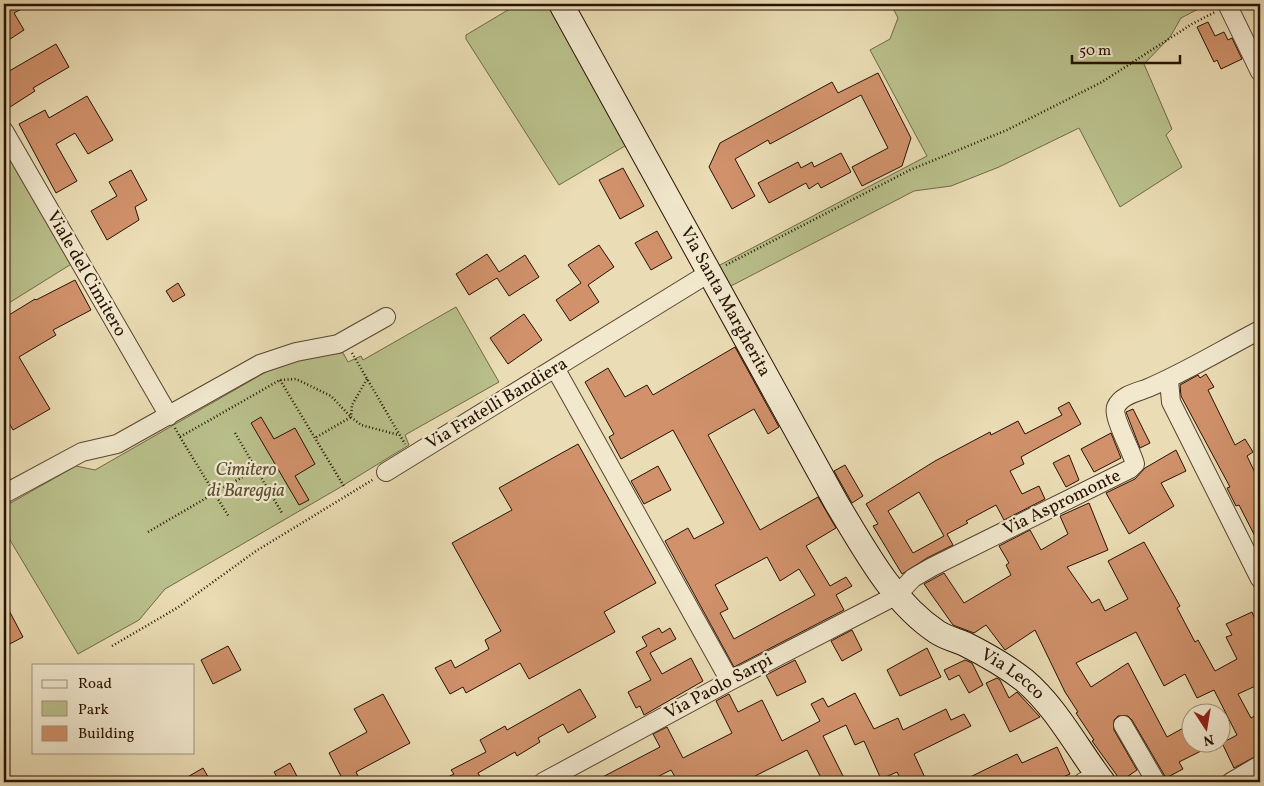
<svg xmlns="http://www.w3.org/2000/svg" width="1264" height="786" font-family="Vollkorn,serif">
<style>
.green{fill:#b9c08b;stroke:#706946}
.building{fill:#d0916b;stroke:#281200;fill-rule:evenodd}
.lines{fill:none;stroke-linecap:round;stroke-linejoin:round}
.street-casing{stroke:#58442d;stroke-width:20}
.secondary-casing{stroke:#281200;stroke-width:26}
.path{stroke:#281200;stroke-width:2.5;stroke-dasharray:1 2.5;stroke-linecap:butt}
.street{stroke:#f1e8ce;stroke-width:18}
.secondary{stroke:#f1e8ce;stroke-width:24}
.labels{text-anchor:middle;dominant-baseline:central;stroke-width:4.5;stroke-linejoin:round;paint-order:stroke}
.street-label{font-size:18px;fill:#281200;stroke:#f1e8ce}
.park-label{font-size:18px;font-style:italic;fill:#5b4f31;stroke:#f1e8ce}
</style>
<rect width="100%" height="100%" fill="#eadcb4"/>
<filter id="stains"><feTurbulence type="fractalNoise" baseFrequency=".004" numOctaves="4"/><feColorMatrix values="0 0 0 0 .2 0 0 0 0 .09 0 0 0 0 .02 0 0 0 .5 -.17"/></filter>
<radialGradient id="worn" r=".72"><stop offset=".6" stop-color="#630" stop-opacity="0"/><stop offset="1" stop-color="#630" stop-opacity=".3"/></radialGradient>
<path class="green" d="M518,4h31l81,139 -71,42 -93,-146v-4z
M891,4h317l-27,14 -11,19 -26,27 28,65 -6,6 16,32 -62,40 -41,-79 -80,39 -48,19 -37,5 -185,96 -11,-21 209,-110 -57,-106 20,-11 8,-21z
M4,143l69,120 -69,43z
M456,307l43,75 -94,53 4,10 -70,43 -174,101 -26,31 -61,34 -74,-124v-16l5,-4 -2,-5 69,-39 19,4 178,-102 40,-12 29,-5 6,11 13,-6 2,4z"/>
<path class="building" d="M4,4h27l-17,9 10,17 -20,13z
M1208,22l7,14 9,-4 4,8 4,-2 10,21 -21,10 -4,-9 -3,2 -17,-35z
M56,44l13,23 -36,21 2,3 -25,16 -6,-10v-23z
M878,73l33,65 -9,28 -40,20 -10,-19 36,-19 -27,-53 -91,49 -2,-4 -33,19 20,37 -23,13 -23,-42 11,-24 112,-61 6,11z
M87,96l26,44 -25,14 -13,-21 -19,11 21,37 -21,12 -37,-69 26,-14 4,8z
M841,153l10,19 -30,16 -3,-5 -9,6 -3,-6 -37,20 -11,-20 40,-21 3,6 11,-6 2,5z
M623,168l21,38 -24,13 -21,-39z
M131,170l16,30 -12,7 4,13 -32,20 -16,-29 26,-15 -8,-14z
M657,231l15,27 -21,12 -16,-27z
M599,245l15,22 -26,18 11,17 -29,19 -14,-21 25,-17 -13,-18z
M487,254l12,18 26,-17 14,22 -30,19 -12,-18 -28,17 -13,-21z
M75,280l16,30 -38,20 3,5 -37,22 31,52 -37,21 -9,-16v-96l31,-19 1,1z
M178,283l7,12 -12,7 -7,-11z
M524,314l18,26 -34,24 -18,-26z
M735,347l44,80 -11,7 -14,-25 -46,26 52,95 58,-33 18,31 -30,18 24,40 16,-9 6,9 -16,9 8,15 -110,57 -69,-126 23,-13 6,11 30,-16 -51,-93 -52,29 -12,-22 5,-3 -29,-52 23,-14 17,29 22,-12 6,10zM767,557l13,24 19,-12 16,26 -81,44 -14,-26 8,-4 -13,-24z
M1206,374l8,13 -6,3 27,55 10,-6 8,13 -6,4 13,27v63l-21,-41 -3,1 -9,-18 3,-1 -49,-91 -1,-11 18,-10 2,3z
M1069,402l12,22 -60,33 3,7 -14,7 12,23 17,-8 6,13 -41,21 -8,-15 -30,16 2,2 -21,11 6,11 -26,13 -25,16 -29,-48 5,-2 -12,-20 69,-43 55,-29 1,3 27,-14 7,13 37,-19 -4,-7zM919,492l25,44 -31,17 -25,-42z
M1133,409l17,34 -10,5 -14,-36z
M261,417l13,22 21,-11 20,36 -20,12 14,24 -10,5 -48,-82z
M1111,433l10,25 -27,14 -13,-23z
M578,444l78,139 -52,29 11,20 -86,47 -9,-16 -54,30 -3,-6 -13,7 -15,-26 16,-8 4,8 34,-19 -4,-9 16,-9 -49,-88 60,-33 -13,-22z
M1176,450l10,21 -25,12 13,23 -45,28 -23,-41 29,-14 10,-11z
M1069,455l10,25 -13,7 -13,-24z
M845,465l18,31 -11,7 -18,-32z
M658,466l13,24 -27,14 -13,-23z
M1089,503l19,47 -41,17 25,36 7,-4 6,12 23,-12 -20,-38 36,-19 36,64 -3,2 18,34 3,-2 17,31 22,-12 -11,-22 6,-2 -6,-11 26,-12 8,19v53l-22,10 13,24 9,-5v41l-26,14 -12,-25 15,-8 -23,-45 -17,8 -12,-24 -21,12 -28,-54 -60,31 15,24 37,-24 39,74 20,-11 5,8v10h23l-36,18 4,7 -17,9 -34,-58 -4,-4h-10l-4,4v10l23,40 -16,11 -29,-40 2,-1 -18,-27 2,-1 -13,-20 -30,-62 -30,20 -19,-25 -12,8 -21,-8 -29,-41 20,-11 20,30 47,-28 -5,-10 3,-2 -10,-17 31,-16 11,20 27,-16 -8,-18z
M4,601l19,36 -19,10z
M659,628l3,5 8,-5 6,11 -26,14 12,21 29,-16 12,23 -59,34 -4,-9 -4,2 -8,-16 23,-12 -15,-28 11,-6 -5,-9z
M852,630l10,20 -20,11 -11,-20z
M228,646l13,24 -28,14 -12,-24z
M927,648l14,29 -41,19 -13,-26z
M795,660l11,22 -29,14 -11,-21z
M965,660l7,3 11,22 -14,8 -10,-18 -10,5 -5,-10z
M997,678l3,2 9,18 8,-6 23,25 -30,15 -24,-49z
M580,689l16,28 -28,16 -5,-9 -25,14 2,4 -23,14 -2,-4 -37,21 5,9h-45l16,-8 -3,-4 35,-18 -6,-12 25,-14 2,4z
M855,693l19,36 24,-11 5,12 43,-21 5,11 13,-6 7,12 -57,28 13,28h-25l-5,-10 -16,7 -17,-38 -9,4 -9,-20 -23,11 23,46h-23l-16,-32 -52,26 4,6h-81l-7,-12 -24,12h-54l67,-35 -7,-13 14,-7 16,31 49,-25 -16,-32 13,-7 9,18 24,-12 20,41 38,-20 -9,-17 12,-6 5,9z
M383,694l27,49 -54,29 5,10h-17l-15,-29 38,-21 -13,-23z
M1057,747l13,27 -18,8h-92l57,-28 5,9z
M290,763l10,19h-20l-6,-10z
M203,768l8,14h-32z"/>
<g class="lines">
<g class="street-casing">
<path id="street" d="M1231,4l-3,2 32,66
M4,131l165,285
M555,368l175,313
M1169,381l2,21 89,177
M386,472l323,-199
M4,494l78,-42 35,-8 143,-80 36,-12 42,-8 48,-27
M1123,725l33,57
M543,782l187,-101 167,-86 16,-17 19,-11 198,-98 5,-5c-3,-13 -23,-47 -19,-57 5,-12 22,-15 32,-19 38,-16 75,-39 112,-58
M1083,782l15,-7
M1231,782l29,-17"/>
</g>
<g class="secondary-casing">
<g id="secondary">
<path id="s1" d="M561,4l276,500c28,46 55,98 100,128 9,6 19,8 28,12 20,10 41,22 59,36 33,28 53,68 79,102"/>
</g>
</g>
<path class="path" d="M726,265l184,-95 97,-40 95,-48 90,-58 23,-12
M352,353l53,91
M367,379l-15,26 -1,12 10,8 38,10
M280,380l65,108
M175,428l5,9 100,-57 16,-1 35,17 20,21 -36,21
M235,433l47,80
M180,437l49,80
M148,532l108,-63
M112,646l65,-38 79,-57 118,-72"/>
<use href="#street" class="street"/>
<use href="#secondary" class="secondary"/>
</g>
<g class="labels">
<g class="street-label">
<text transform="translate(86 274) rotate(60)">Viale del Cimitero</text>
<text stroke="none"><textPath href="#s1" startOffset="340">Via Santa Margherita</textPath></text>
<text transform="translate(497 404) rotate(-31)">Via Fratelli Bandiera</text>
<text transform="translate(1062 503) rotate(-26)">Via Aspromonte</text>
<text stroke="none"><textPath href="#s1" startOffset="822">Via Lecco</textPath></text>
<text transform="translate(719 687) rotate(-28)">Via Paolo Sarpi</text>
</g>
<g class="park-label">
<text x="246" y="470">Cimitero<tspan x="246" dy="21">di Bareggia</tspan></text>
</g>
</g>
<rect width="1264" height="786" fill="none" stroke="#eadcb4" stroke-width="20"/>
<rect x="5" y="5" width="1254" height="776" fill="none" stroke="#281200" stroke-width="2.5"/>
<rect x="10" y="10" width="1244" height="766" fill="none" stroke="#281200"/>
<rect x="32" y="664" width="162" height="90" fill="#f1e8ce" stroke="#a1927c"/>
<rect x="42" y="680" width="25" height="8" fill="#f1e8ce" stroke="#a1927c"/>
<text x="78" y="688" font-size="15" fill="#281200">Road</text>
<rect x="42" y="701" width="25" height="15" fill="#b9c08b" stroke="#a1927c"/>
<text x="78" y="714" font-size="15" fill="#281200">Park</text>
<rect x="42" y="726" width="25" height="15" fill="#d0916b" stroke="#a1927c"/>
<text x="78" y="738" font-size="15" fill="#281200">Building</text>
<g transform="translate(1206 728) rotate(168)"><circle r="24" fill="#f1e8ce" stroke="#a1927c"/>
<path d="M0-4L9 19L0 12L-9 19Z" fill="#8f2418"/>
<text y="-8" font-size="14" font-weight="bold" text-anchor="middle" fill="#281200">N</text>
</g>
<path d="M1072 55v8h108v-8" fill="none" stroke="#281200" stroke-width="2.5"/>
<text x="1079" y="55" font-size="15" fill="#281200" stroke="#f1e8ce" stroke-width="4" paint-order="stroke">50 m</text>
<rect width="100%" height="100%" filter="url(#stains)"/>
<rect width="100%" height="100%" fill="url(#worn)"/>
</svg>
